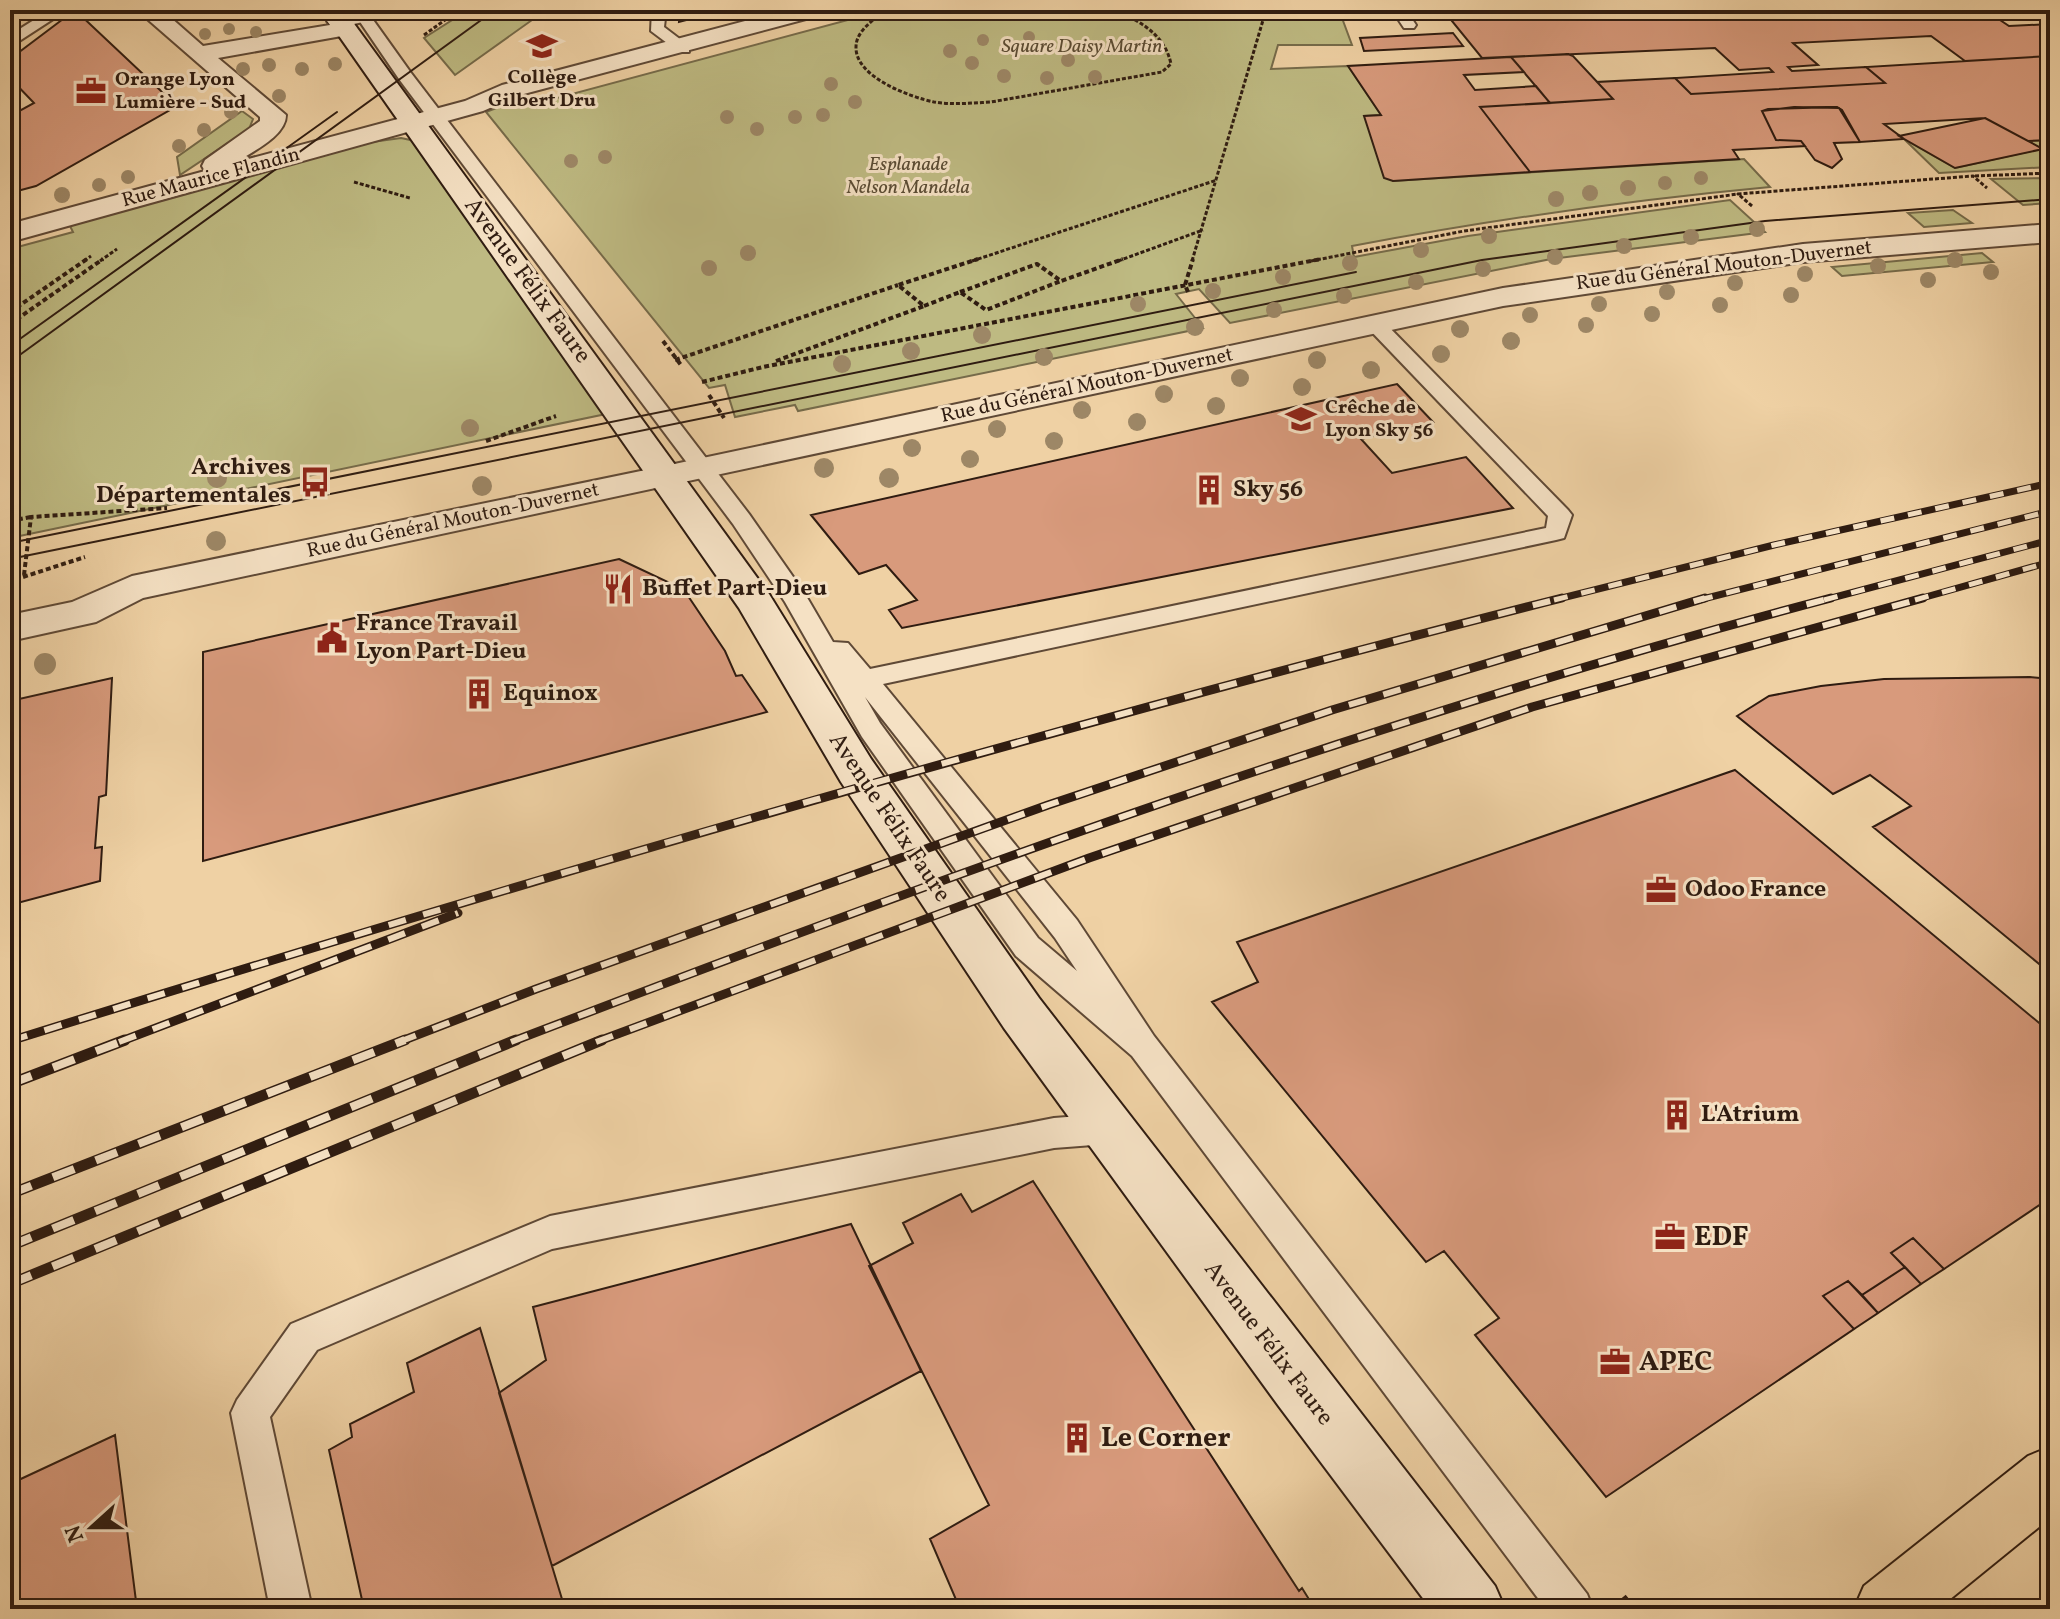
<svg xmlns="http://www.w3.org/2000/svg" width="2060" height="1619" font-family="Vollkorn,serif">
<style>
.green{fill:#beba82;stroke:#766b4a;stroke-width:2}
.building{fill:#d89a7c;stroke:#2f1c11;stroke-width:2}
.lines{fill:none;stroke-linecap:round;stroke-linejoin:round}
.service-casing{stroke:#5f4936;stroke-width:4}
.minor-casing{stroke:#5f4936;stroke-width:4}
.secondary-casing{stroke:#2f1c11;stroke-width:4}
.primary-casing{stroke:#2f1c11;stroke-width:4}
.path-far2{stroke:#2f1c11;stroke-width:3;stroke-dasharray:4 2;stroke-linecap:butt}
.path-far1{stroke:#2f1c11;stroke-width:4;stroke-dasharray:5 3;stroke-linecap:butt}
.path{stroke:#2f1c11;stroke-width:7;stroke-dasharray:8 5;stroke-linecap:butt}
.service{fill:#f5e1c4;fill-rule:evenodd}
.minor{fill:#f5e1c4;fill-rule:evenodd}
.secondary{fill:#f5e1c4;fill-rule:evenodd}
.primary{fill:#efd1a4;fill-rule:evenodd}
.tram{stroke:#2f1c11;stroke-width:2}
.rail-far2-casing{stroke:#2f1c11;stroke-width:7}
.rail-far1-casing{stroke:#2f1c11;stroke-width:9}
.rail-casing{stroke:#2f1c11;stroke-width:11}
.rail-far2{stroke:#f5e1c4;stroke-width:5;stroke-dasharray:14;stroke-linecap:butt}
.rail-far1{stroke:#f5e1c4;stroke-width:6;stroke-dasharray:18;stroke-linecap:butt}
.rail{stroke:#f5e1c4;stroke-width:8;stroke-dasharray:23;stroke-linecap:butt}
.tree{fill:#9d8766}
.labels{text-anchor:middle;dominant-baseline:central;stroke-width:6;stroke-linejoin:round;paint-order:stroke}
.far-park-label{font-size:20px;font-style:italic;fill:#5a4b33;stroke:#f5e1c4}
.far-poi-label{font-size:20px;font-weight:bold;fill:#2f1c11;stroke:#f5e1c4;text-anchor:start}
.far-street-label{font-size:20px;fill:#2f1c11;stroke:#f5e1c4}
.street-label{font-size:24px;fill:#2f1c11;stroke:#f5e1c4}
.poi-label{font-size:24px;font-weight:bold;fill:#2f1c11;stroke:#f5e1c4;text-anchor:start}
.near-poi-label{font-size:28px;font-weight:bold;fill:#2f1c11;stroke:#f5e1c4;text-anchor:start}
</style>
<rect width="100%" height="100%" fill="#efd1a4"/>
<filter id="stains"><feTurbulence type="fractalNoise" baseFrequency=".0025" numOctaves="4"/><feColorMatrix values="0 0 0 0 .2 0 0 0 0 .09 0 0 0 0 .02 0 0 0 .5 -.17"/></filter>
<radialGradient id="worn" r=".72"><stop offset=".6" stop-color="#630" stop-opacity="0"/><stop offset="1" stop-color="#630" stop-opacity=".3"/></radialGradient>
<path class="green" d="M468,10h78l-91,65 -31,-37z
M885,10h454l13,35h-74l-7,24 77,-3 33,49 -16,1 28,65 351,-22 26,28c-140,13 -280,33 -418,59l2,11 114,-21 262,-36 35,32 -214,27 -321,64 -31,-34 -23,5 27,34 -405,83 -3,-6 -60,12 -10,-32 -16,3 -223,-276 26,-10 8,6z
M242,111l11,8 -4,10 -69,46 -3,-18z
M401,138l14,3 191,273 -596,124v-289l63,-17 -3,-6 28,-13 274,-71z
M1904,139l51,29 86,-19 -13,-8 22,-1v27l-111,6z
M2050,178v25l-27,2 -32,-26z
M1953,210l19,13 -48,4 -16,-14z
M1982,253l11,9 -151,14 -10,-9z"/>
<path class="building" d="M75,10l102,96 -141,80 -26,7v-77l24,-13 -24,-25v-19z
M171,10h108l-18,7 -25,3 -22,-4 -20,4 -3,-5 -11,2z
M680,10h45l-46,12z
M1443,10h542l24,16 41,-2v32l-85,5 -34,-25 -138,7 25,22 -30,2 4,4 74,-4 19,16 -194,11 -16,-16 98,-6 -4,-4 -30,2 -24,-22 -233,10z
M1453,33l10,13 -99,5 -4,-13z
M1568,54l5,2 40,43 -63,4 -39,-46z
M2050,56v84l-22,1 -43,-23 -101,6 20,15 -44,3 -18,-32 -5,-3 -69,2 -6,2 14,29 25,1 4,5 -72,4 6,9 -209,13 -50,-65 133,-8 -16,-17 78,-4 16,16 194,-11 -19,-16z
M1511,57l13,15 -60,3 11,15 61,-4 14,17 -70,4 50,65 -137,9 -9,-3 -20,-62 17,-1 -33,-49z
M1794,107l45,1 21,34 -26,1 8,16 -10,9 -17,-8 -14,-19 -25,-1 -14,-29z
M1985,118l58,31 -88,19 -56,-32z
M1397,384l36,38 -72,17 31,34 74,-16 47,51 -611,120 -13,-18 28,-10 -31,-35 -27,9 -48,-59z
M619,559l57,27 4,-2 45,67 11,25 6,-1 25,37 -564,149v-209z
M2030,677l20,2v294l-177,-146 38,-21 -41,-31 -37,19 -96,-78 32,-20 52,-10 63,-7z
M112,678l-6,117 -7,2 -4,51 7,-1 -2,34 -90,24v-204z
M1735,770l315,262v166l-106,71 -31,-31 -22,15 14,14 -32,21 -11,7 -14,-14 -25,15 31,33 -248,168 -131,-162 24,-17 -55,-67 -18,11 -214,-260 46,-20 -21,-40z
M1033,1181l266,410 3,-3 13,21h-355l-30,-70 59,-34 -120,-239 44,-23 -10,-20 58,-29 11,18z
M851,1224l70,147 -369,195 -53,-173 47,-33 -13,-53z
M1913,1238l31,31 -23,15 -30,-31z
M1905,1267l16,17 -43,29 -16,-18z
M1848,1281l30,32 -24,16 -31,-33z
M480,1328l85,281h-201l-35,-159 23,-13 -2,-13 64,-32 -7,-29z
M115,1435l22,174h-127v-125z"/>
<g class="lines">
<g class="service-casing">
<path id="service" d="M50,10h17l-57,37v-12z
M352,10h14l45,63 338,441 56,80 28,48 15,1 22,26 676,-141 2,-12 -180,-188 -3,-4 3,-4h14l186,190 4,5 -8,23 -8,2 -673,144 194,236 77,116 433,558 6,15h-47l-414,-553 -116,-100 -154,-219 -77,-135 -52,-78 -334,-445zM865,697l190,241 22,33 -39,-33 -158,-215z
M652,10h14l-2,17 25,19v6h-10l-28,-21z
M1392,10h14l10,15 -2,3h-10z
M1106,1114l12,4 5,11 -5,11 -12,4 -52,4 -502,101 -235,101 -47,67 42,192h-42l-39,-196 6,-13 54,-76 259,-108 504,-98z"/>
</g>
<g class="minor-casing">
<path id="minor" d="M137,10h25l41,36 127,-21 -3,-4 4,-5 26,-6h40l-3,5 -40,9 3,5 -4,5 -135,24 68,57c0,21 -33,36 -49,47l228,-61 37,-16 285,-75h37l-3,5 -301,80 -37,16 -473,131v-18l195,-53 -3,-5 3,-6 55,-39v-4z
M2050,224v18l-247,20 -300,44 -1360,292 -47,24 -86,19v-26l62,-13 60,-26 533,-110 838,-178 300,-44z"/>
</g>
<g class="secondary-casing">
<path id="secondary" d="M321,10h23l425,584 102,165 168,239 456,588 10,23h-74l-153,-204 -274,-377 -163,-246 -102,-174z"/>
</g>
<g class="primary-casing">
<path id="primary" d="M2050,1447v71l-112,91h-84l10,-23 164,-130z"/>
</g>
<path class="path-far2" d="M877,16c-8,8 -21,17 -21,31 -1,30 54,50 78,55 19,3 38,1 57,0l171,-30 9,-8c-6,-29 -30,-42 -55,-54
M424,35l35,-25
M1975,176l75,-3
M354,182l56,16
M1752,206l-14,-12 235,-18 14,12
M84,261l7,-5
M100,261l17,-12
M972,261l245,-81
M1118,261l85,-31
M1192,261l74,-251
M1311,261l153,-30 274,-37"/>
<path class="path-far1" d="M960,292l77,-28 24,17 62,-22
M1188,292l-3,-7 8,-26
M924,306l36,-14 26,18 75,-29
M10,312l77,-53
M10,324l93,-65
M663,341l18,24
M675,360l223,-75
M776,361l148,-55 -26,-21 80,-26
M702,382l61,-15 558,-108
M709,395l15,23
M486,441l70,-25
M10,521l21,-4
M24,575l7,-58 136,-9
M23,577l62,-20"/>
<path class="path" d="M1623,1597l10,12"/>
<use href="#service" class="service"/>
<use href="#minor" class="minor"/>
<use href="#secondary" class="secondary"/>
<use href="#primary" class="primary"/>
<path class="tram" d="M10,346l327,-234
M10,362l485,-352
M10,543l1346,-271
M10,559l1472,-299 283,-39 285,-22"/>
<g class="rail-far2-casing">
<path id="rail-far2" d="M1554,600l220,-55 276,-62
M1699,600l351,-89
M1824,600l226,-60
M1915,600l135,-38"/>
</g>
<g class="rail-far1-casing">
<path id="rail-far1" d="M10,1041c514,-160 1030,-311 1552,-443
M119,1042l339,-129
M399,1042l137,-53 512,-184 284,-95 373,-112
M511,1042c433,-166 871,-326 1320,-444
M596,1042l493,-184 443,-151 391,-109"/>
</g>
<g class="rail-casing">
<path id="rail" d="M10,1084l115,-44
M10,1194l395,-154
M10,1246l506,-206
M10,1284l592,-244"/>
</g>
<use href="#rail-far2" class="rail-far2"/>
<use href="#rail-far1" class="rail-far1"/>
<use href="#rail" class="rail"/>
</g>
<g class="tree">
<circle cx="229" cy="29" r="6"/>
<circle cx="256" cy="32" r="6"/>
<circle cx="205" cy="34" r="6"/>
<circle cx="1029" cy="37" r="6"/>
<circle cx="983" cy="40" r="6"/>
<circle cx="950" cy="51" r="7"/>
<circle cx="1068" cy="60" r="7"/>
<circle cx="972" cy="63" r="7"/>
<circle cx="335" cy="64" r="7"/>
<circle cx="269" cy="65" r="7"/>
<circle cx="243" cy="69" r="7"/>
<circle cx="302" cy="69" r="7"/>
<circle cx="1004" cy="76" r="7"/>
<circle cx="1095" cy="77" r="7"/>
<circle cx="1047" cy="78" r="7"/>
<circle cx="831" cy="84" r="7"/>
<circle cx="279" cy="96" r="7"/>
<circle cx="855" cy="102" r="7"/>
<circle cx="231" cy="112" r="7"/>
<circle cx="823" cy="115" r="7"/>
<circle cx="727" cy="117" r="7"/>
<circle cx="795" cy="117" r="7"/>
<circle cx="757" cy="129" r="7"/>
<circle cx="204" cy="130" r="7"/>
<circle cx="179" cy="146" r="7"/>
<circle cx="605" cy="157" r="7"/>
<circle cx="571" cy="161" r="7"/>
<circle cx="128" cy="177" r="7"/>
<circle cx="1701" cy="178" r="7"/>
<circle cx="1665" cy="183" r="7"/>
<circle cx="99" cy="185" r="7"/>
<circle cx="1628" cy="188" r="8"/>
<circle cx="1590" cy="193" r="8"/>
<circle cx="62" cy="195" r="8"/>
<circle cx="1556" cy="199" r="8"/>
<circle cx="1757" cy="229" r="8"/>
<circle cx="1489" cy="236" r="8"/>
<circle cx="1691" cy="237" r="8"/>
<circle cx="1624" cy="246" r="8"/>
<circle cx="1421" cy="250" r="8"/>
<circle cx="748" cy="253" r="8"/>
<circle cx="1555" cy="257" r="8"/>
<circle cx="1955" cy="260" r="8"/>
<circle cx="1350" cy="263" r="8"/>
<circle cx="1878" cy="266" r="8"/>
<circle cx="709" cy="268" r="8"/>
<circle cx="1483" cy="269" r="8"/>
<circle cx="1991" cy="272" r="8"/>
<circle cx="1805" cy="274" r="8"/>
<circle cx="1283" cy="277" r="8"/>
<circle cx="1928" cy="280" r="8"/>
<circle cx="1416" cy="282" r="8"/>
<circle cx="1735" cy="283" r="8"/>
<circle cx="1213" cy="291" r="8"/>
<circle cx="1667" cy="292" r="8"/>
<circle cx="1791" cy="295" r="8"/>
<circle cx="1344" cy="296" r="8"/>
<circle cx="1138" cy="304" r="8"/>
<circle cx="1599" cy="304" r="8"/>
<circle cx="1720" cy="305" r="8"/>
<circle cx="1274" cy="310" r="8"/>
<circle cx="1652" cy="314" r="8"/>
<circle cx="1530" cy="315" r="8"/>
<circle cx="1586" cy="325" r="8"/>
<circle cx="1195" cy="327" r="9"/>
<circle cx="1460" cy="329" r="9"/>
<circle cx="982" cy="335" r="9"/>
<circle cx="1511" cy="341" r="9"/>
<circle cx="911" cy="351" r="9"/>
<circle cx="1441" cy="354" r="9"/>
<circle cx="1044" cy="357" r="9"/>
<circle cx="1317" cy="360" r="9"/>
<circle cx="842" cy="364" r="9"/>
<circle cx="1371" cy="370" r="9"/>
<circle cx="1240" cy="378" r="9"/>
<circle cx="1302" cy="387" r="9"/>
<circle cx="1164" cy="394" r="9"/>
<circle cx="1216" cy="406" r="9"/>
<circle cx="1082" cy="410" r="9"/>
<circle cx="1137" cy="422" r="9"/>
<circle cx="470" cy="428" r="9"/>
<circle cx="997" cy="429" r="9"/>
<circle cx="1054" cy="441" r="9"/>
<circle cx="912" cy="448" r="9"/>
<circle cx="970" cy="459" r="9"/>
<circle cx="824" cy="468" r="10"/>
<circle cx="217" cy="478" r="10"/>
<circle cx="889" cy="478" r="10"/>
<circle cx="482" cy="486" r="10"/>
<circle cx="216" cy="541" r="10"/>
<circle cx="45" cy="664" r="11"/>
</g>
<defs>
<g id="school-bare" transform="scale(2.4)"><path d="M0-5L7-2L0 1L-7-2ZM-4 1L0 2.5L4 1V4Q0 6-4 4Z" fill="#8f2418" stroke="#f5e1c4" stroke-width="2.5" paint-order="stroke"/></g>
<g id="office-bare" transform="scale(2.4)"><path d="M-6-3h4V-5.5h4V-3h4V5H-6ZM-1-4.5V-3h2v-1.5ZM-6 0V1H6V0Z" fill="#8f2418" stroke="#f5e1c4" stroke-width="2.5" paint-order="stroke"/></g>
<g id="bus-bare" transform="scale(2.4)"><path d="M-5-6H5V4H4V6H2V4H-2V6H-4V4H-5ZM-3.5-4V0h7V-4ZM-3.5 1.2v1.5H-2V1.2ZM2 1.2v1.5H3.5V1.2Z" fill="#8f2418" stroke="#f5e1c4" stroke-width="2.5" paint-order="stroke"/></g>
<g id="building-bare" transform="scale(2.4)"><path d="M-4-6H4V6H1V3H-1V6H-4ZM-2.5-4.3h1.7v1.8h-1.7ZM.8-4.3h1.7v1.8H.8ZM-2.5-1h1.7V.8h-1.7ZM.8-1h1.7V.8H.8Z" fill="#8f2418" stroke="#f5e1c4" stroke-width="2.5" paint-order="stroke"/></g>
<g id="restaurant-bare" transform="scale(2.4)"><path d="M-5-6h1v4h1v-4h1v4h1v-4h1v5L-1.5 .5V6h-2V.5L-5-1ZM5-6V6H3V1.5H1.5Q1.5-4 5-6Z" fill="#8f2418" stroke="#f5e1c4" stroke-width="2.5" paint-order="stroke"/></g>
<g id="civic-bare" transform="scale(2.4)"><path d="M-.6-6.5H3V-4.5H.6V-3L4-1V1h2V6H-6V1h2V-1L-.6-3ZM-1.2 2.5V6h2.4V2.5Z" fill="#8f2418" stroke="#f5e1c4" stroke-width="2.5" paint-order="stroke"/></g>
</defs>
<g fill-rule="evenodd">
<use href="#school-bare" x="542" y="46"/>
<use href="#office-bare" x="91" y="91"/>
<use href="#school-bare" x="1301" y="419"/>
<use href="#bus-bare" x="315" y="482"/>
<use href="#building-bare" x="1209" y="490"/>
<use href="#restaurant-bare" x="618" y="589"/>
<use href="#civic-bare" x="332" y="638"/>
<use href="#building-bare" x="479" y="694"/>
<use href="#office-bare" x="1661" y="890"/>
<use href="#building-bare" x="1677" y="1115"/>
<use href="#office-bare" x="1670" y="1237"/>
<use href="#office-bare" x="1615" y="1362"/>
<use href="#building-bare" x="1077" y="1438"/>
</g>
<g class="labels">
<g class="far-park-label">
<text x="1082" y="47">Square Daisy Martin</text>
<text x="908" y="165">Esplanade<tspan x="908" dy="23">Nelson Mandela</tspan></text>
</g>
<g class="far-poi-label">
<text x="542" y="78" text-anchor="middle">Collège<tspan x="542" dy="23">Gilbert Dru</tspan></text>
<text x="115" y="80">Orange Lyon<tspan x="115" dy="23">Lumière - Sud</tspan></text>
<text x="1325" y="408">Crêche de<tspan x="1325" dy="23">Lyon Sky 56</tspan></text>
</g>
<g class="far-street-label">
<text transform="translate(211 178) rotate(-15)">Rue Maurice Flandin</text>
<text transform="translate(1724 266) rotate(-7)">Rue du Général Mouton-Duvernet</text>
<text transform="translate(1087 386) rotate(-12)">Rue du Général Mouton-Duvernet</text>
<text transform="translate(453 521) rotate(-12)">Rue du Général Mouton-Duvernet</text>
</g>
<g class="street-label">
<text transform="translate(527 281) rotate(54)">Avenue Félix Faure</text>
<text transform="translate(889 818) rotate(56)">Avenue Félix Faure</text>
<text transform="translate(1268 1344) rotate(53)">Avenue Félix Faure</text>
</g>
<g class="poi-label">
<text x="291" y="468" text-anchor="end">Archives<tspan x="291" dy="28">Départementales</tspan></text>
<text x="1233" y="490">Sky 56</text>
<text x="642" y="589">Buffet Part-Dieu</text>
<text x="356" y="624">France Travail<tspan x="356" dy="28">Lyon Part-Dieu</tspan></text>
<text x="503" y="694">Equinox</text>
<text x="1685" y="890">Odoo France</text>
<text x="1701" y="1115">L'Atrium</text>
</g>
<g class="near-poi-label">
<text x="1694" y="1237">EDF</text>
<text x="1639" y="1362">APEC</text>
<text x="1101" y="1438">Le Corner</text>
</g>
</g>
<rect width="2060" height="1619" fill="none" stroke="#efd1a4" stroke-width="40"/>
<rect x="12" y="12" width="2036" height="1595" fill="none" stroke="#2f1c11" stroke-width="4"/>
<rect x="20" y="20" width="2020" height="1579" fill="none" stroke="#2f1c11" stroke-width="2"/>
<g transform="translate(92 1527) rotate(249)" stroke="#f5e1c4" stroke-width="6" paint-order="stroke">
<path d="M0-6L14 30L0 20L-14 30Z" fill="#2f1c11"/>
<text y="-12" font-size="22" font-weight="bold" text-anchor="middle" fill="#2f1c11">N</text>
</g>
<rect width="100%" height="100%" filter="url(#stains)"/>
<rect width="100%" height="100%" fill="url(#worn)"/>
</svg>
